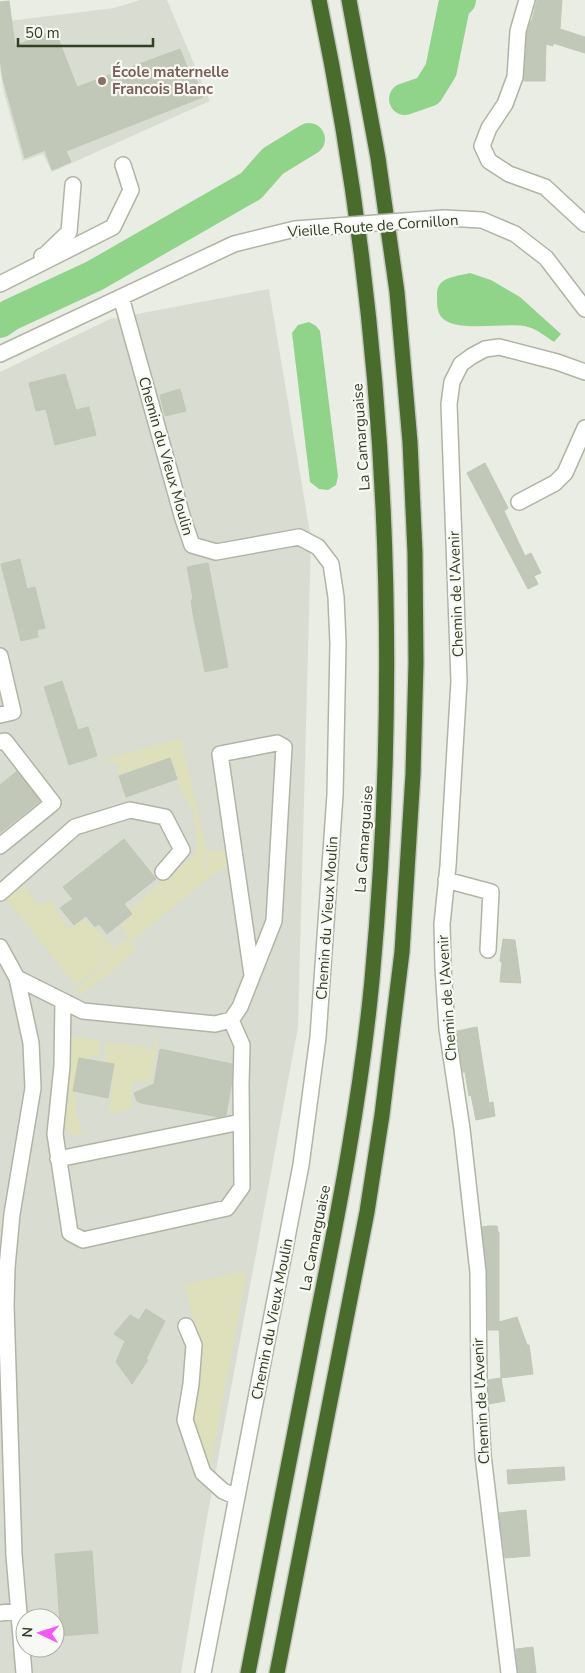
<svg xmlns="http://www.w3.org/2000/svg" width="585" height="1673" viewBox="0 0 585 1673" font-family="'Nunito Sans',sans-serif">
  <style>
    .built { fill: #d9ddd1; fill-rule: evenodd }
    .green { fill: #dedfbb }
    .water { fill: #90d489 }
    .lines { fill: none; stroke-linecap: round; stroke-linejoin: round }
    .river { stroke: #90d489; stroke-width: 32 }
    .building { fill: #c2c8b8; stroke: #c1c7b5 }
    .minor-casing { stroke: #afb5a5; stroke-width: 18 }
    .highway-casing { stroke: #c5c9c1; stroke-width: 18 }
    .minor { stroke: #fff; stroke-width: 15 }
    .highway { stroke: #496c2d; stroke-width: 15 }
    .minor-bridge-casing { stroke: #afb5a5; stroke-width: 18; stroke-linecap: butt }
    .minor-bridge { stroke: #fff; stroke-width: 15 }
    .education-dot { fill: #8d6e63; stroke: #f8f9f4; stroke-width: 2 }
    .labels { text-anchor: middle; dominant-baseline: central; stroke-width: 4.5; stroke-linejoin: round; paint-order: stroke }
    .education-label { font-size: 15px; font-weight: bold; fill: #785e54; stroke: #f8f9f4; text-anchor: start }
    .street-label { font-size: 15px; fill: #313f22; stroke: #f8f9f4 }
  </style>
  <rect width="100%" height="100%" fill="#eaede3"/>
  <!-- built -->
  <path class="built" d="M 140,0 L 167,0 L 210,101 L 52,172 L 43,154 L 23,161 L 4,93 L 0,68 L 0,22 L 114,8 Z
    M 269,289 L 311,539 L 298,1027 L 205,1529 L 181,1673 L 0,1673 L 0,372 L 110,319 ZM 25,1618 L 55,1618 L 55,1648 L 25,1648 Z"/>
  <!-- green -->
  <path class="green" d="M 181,738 L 207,851 L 206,863 L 203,878 L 208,865 L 209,850 L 230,851 L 230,863 L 201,884 L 131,942 L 136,950 L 104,978 L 79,995 L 75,989 L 128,945 L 75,985 L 6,899 L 24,885 L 37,904 L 55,900 L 54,907 L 69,928 L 85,919 L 93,928 L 98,929 L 114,948 L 128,937 L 120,925 L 132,914 L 129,910 L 167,876 L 192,858 L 198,847 L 193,812 L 183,794 L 170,758 L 119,774 L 118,764 L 101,760 Z
    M 68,1031 L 72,1036 L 100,1040 L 98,1057 L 91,1056 L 90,1060 L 79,1058 L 73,1091 L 77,1092 L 75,1115 L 78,1116 L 82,1136 L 70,1135 L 64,1126 L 68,1069 Z
    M 156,1036 L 158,1039 L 151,1082 L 133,1081 L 131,1098 L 133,1108 L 109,1115 L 114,1065 L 105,1063 L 106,1042 L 154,1048 Z
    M 247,1271 L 210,1467 L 201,1456 L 190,1417 L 203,1365 L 198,1334 L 192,1316 L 185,1284 Z"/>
  <!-- water -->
  <path class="water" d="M 470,273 L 491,280 L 520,297 L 561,334 L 554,342 C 546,337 537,329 528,327 C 507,321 452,335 440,315 C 437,310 437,302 437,296 C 436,277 454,277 470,273 Z
    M 309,322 L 316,326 L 320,331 L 338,476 L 336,485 L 328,490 L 319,489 L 310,482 L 292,333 L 298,325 Z"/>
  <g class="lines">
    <!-- river -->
    <path class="river" d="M 405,99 L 428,91 L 441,70 L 454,6 L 460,0
      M 0,322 L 10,315 L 94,276 L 251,186 L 273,161 L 309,139"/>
  </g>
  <!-- building -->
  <path class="building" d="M 537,0 L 562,0 L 560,29 L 585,37 L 585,53 L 553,43 L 553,46 L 546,44 L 545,81 L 524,81 L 527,33 L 531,21 L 532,20 Z
    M 9,1 L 15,46 L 55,30 L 77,87 L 180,49 L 192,80 L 196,79 L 203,97 L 66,151 L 71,162 L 52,170 L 45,150 L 25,158 L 3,79 L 0,59 L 0,2 Z
    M 65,374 L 76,410 L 89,407 L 96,435 L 55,445 L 46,409 L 36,411 L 29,383 Z
    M 180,389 L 186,411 L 165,416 L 160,395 Z
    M 485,463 L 508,508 L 504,511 L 525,556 L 531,553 L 541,573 L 534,576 L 538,584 L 528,589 L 467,473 Z
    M 20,559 L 27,589 L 35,587 L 45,628 L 37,630 L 38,637 L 21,641 L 1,564 Z
    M 208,563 L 228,667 L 205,672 L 193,614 L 191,600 L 193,599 L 187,567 Z
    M 62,681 L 78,730 L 88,727 L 97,756 L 69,765 L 44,687 Z
    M 170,758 L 177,779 L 126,797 L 119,776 Z
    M 17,771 L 40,801 L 0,833 L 0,785 Z
    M 124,839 L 156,879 L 124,904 L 132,914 L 107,934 L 99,924 L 95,927 L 86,916 L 74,925 L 60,908 L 73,899 L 63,887 Z
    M 503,939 L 515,940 L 521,983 L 500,982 L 502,962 L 500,961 Z
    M 477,1027 L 489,1103 L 493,1102 L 495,1116 L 476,1120 L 471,1095 L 469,1096 L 465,1072 L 463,1072 L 457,1031 Z
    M 160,1049 L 232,1064 L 232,1081 L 226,1115 L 219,1117 L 141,1103 L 137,1101 L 134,1093 L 154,1084 Z
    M 79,1058 L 114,1064 L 108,1098 L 73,1091 Z
    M 488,1226 L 497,1226 L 498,1232 L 499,1232 L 499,1322 L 517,1317 L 527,1345 L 529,1345 L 533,1374 L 501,1378 L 499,1326 L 499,1330 L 488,1330 L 487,1272 L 482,1227 Z
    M 146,1309 L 165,1321 L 146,1359 L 148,1360 L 132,1384 L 116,1362 L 125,1341 L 114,1334 L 130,1315 L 139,1320 Z
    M 501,1378 L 505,1401 L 489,1404 L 488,1380 Z
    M 564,1467 L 565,1480 L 508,1484 L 507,1470 Z
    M 526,1510 L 530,1556 L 505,1558 L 499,1513 Z
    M 92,1551 L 98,1633 L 61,1636 L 55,1554 Z
    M 533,1647 L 536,1673 L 518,1673 L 516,1649 Z"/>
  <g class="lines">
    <defs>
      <path id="minor" d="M 527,0 L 518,31 L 515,77 L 505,104 L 489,128 L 482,146 L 489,161 L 509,174 L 545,187 L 585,224
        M 444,218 L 482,220 L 515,234 L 546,258 L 585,309
        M 42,256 L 45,255 L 69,232 L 73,185
        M 0,284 L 113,227 L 131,190 L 123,165
        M 121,297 L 183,519 L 192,545 L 216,552 L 299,537 L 318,547 L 331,564 L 336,597 L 338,643 L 335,795 L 318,1037 L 301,1165 L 203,1673
        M 0,354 L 234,244 L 295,229
        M 519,502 L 555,483 L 565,473 L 585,428
        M 0,656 L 13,712 L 0,715
        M 0,742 L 5,741 L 53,803 L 0,846
        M 446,880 L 491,892 L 488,950
        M 0,893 L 75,827 L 130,810 L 165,817 L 182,850 L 163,872
        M 0,947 L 17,978 L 31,1043 L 33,1088 L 12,1214 L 7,1267 L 6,1306 L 14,1555 L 24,1673
        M 17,978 L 83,1011 L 215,1024 L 231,1020 L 240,1007 L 274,921 L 284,747 L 277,743 L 220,754 L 252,975
        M 63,1002 L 62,1066 L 55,1134 L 70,1233 L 83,1240 L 227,1208 L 242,1187 L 241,1084 L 242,1045 L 231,1020
        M 58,1159 L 241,1122
        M 186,1326 L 194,1345 L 191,1384 L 185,1420 L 203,1473 L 223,1491 L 237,1497
        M 0,1613 L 18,1611
        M 509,1673 L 483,1455 L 479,1387 L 478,1272 L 462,1129 L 447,1029 L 443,967 L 442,924 L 448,866 L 459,681 L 449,404 L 452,382 L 461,364 L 472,356 L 485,349 L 499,347 L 557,362 L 585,372"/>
      <path id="highway" d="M 248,1673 C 271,1556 293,1440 316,1323 C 339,1210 361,1095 372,980 C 402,653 386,322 319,0
        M 277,1673 L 367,1212 L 382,1115 L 402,952 L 413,774 L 416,663 L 415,553 L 410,442 L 397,292 L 378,158 L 349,0"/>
    </defs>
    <!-- minor casing -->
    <use href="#minor" class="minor-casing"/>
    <!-- highway casing -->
    <use href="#highway" class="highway-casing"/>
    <!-- minor -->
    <use href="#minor" class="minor"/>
    <!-- highway -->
    <use href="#highway" class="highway"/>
    <defs>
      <path id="minor-bridge" d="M 295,229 L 444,218"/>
    </defs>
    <!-- minor-bridge casing -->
    <use href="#minor-bridge" class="minor-bridge-casing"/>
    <!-- minor-bridge -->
    <use href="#minor-bridge" class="minor-bridge"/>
  </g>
  <!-- markers -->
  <circle class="education-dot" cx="102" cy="81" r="5"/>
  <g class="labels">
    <!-- education labels -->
    <g class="education-label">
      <text x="112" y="72">École maternelle<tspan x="112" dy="17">Francois Blanc</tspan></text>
    </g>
    <!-- street labels -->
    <g class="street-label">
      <text transform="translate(373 226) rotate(-4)">Vieille Route de Cornillon</text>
      <text transform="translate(361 437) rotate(-94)">La Camarguaise</text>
      <text transform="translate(166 456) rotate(74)">Chemin du Vieux Moulin</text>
      <text transform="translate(456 594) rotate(-92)">Chemin de l'Avenir</text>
      <text transform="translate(364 839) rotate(-86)">La Camarguaise</text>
      <text transform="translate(327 918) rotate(-86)">Chemin du Vieux Moulin</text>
      <text transform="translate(447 998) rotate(-94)">Chemin de l'Avenir</text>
      <text transform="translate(315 1238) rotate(-79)">La Camarguaise</text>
      <text transform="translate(272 1319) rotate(-79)">Chemin du Vieux Moulin</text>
      <text transform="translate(481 1401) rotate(-93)">Chemin de l'Avenir</text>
    </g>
  </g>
  <!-- north arrow -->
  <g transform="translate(40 1633) rotate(274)"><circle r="24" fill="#f8f9f4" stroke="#a8afa0"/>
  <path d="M0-4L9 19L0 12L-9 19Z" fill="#f658f5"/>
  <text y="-8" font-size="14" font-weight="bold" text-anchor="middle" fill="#313f22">N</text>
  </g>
  <!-- scale -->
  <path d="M18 38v8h135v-8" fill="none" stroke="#313f22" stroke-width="2.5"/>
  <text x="25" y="38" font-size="15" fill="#313f22" stroke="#f8f9f4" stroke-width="4" paint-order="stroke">50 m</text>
</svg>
